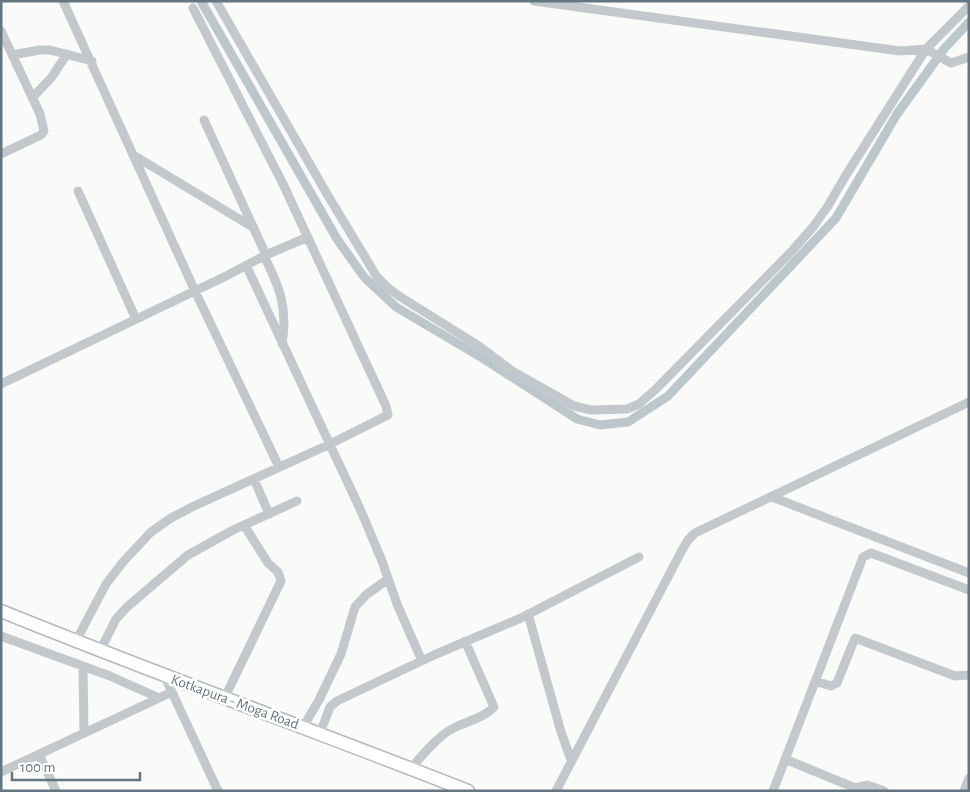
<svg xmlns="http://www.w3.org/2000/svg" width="970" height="792" viewBox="0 0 970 792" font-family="'Alegreya Sans',sans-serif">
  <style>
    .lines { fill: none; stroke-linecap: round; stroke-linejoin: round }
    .canal { stroke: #bbc7cb; stroke-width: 9 }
    .highway-casing { stroke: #b4b9bd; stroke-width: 15 }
    .minor { stroke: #c3c8cc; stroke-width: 9 }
    .highway { stroke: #fff; stroke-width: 12 }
    .labels { text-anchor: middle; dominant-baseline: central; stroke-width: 5; stroke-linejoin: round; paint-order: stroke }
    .street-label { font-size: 15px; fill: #657683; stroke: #fff }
  </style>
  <rect width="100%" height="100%" fill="#fafaf8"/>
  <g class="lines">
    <!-- canal -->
    <path class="canal" d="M 201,1 L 337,239 L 364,277 L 396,307 L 484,359 L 577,419 L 600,425 L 628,422 L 668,396 L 836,218 L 897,114 L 944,49 L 969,22"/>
    <defs>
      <path id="highway" d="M 1,611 C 156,674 313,730 468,791"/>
    </defs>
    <!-- highway casing -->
    <use href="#highway" class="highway-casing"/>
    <!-- minor -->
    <path class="minor" d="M 63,1 L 195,291 L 279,467
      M 216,1 L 327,194 L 377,277 L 387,287 L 399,296 L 479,346 L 512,371 L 574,406 L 591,410 L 627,409 L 639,404 L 656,389 L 791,252 L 813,227 L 828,206 L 846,175 L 926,49 L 969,6
      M 534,1 L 900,51 L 926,49 L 951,63 L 969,57
      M 1,31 L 40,114 L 44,131 L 41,135 L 1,154
      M 12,55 L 40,50 L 50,50 L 92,61
      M 32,98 L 51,78 L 67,54
      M 204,120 L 266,255
      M 135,156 L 254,228
      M 78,191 L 136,319
      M 264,256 C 280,288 288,308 282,344
      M 246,265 L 361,511 L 382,561 L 397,604 L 422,661
      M 1,384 L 224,277 L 266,255 L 308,237
      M 254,479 L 269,514
      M 772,497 L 969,573
      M 528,614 L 561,732 L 571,760
      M 1,636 L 110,676 L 159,698
      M 76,641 L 106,584 L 123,562 L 151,532 L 171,518 L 194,506 L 328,445 L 388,415 L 386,406 L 283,184 L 193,8
      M 100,651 L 116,619 L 127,607 L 188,555 L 233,530 L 297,501
      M 83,666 L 84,733
      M 164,675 L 218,791
      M 815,681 L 831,686 L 837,683 L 855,638 L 955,676 L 969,675
      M 225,697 L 281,581 L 278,572 L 268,563 L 244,525
      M 303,727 L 319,700 L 341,654 L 355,607 L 366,595 L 388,579
      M 320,733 L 330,707 L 337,701 L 434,655 L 521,618 L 639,557
      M 39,754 L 56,791
      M 785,759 L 855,788 L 867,785 L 884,791
      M 411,768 C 423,755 434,740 450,730 C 463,722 483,719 494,707 L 465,641
      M 1,772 L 172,692
      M 556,791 L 681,552 L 688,540 L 695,533 L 969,402
      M 773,791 L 863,557 L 871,553 L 969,590
      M 964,791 L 969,778"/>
    <!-- highway -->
    <use href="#highway" class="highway"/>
  </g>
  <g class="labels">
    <!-- street labels -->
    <g class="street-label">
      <text transform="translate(235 702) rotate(20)">Kotkapura - Moga Road</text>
    </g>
  </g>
  <!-- border -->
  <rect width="970" height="792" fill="none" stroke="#657683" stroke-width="5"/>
  <!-- scale -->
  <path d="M12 772v8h128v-8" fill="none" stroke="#657683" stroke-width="2.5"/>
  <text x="20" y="772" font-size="15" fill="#657683" stroke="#ffffff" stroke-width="4" paint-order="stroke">100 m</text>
</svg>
